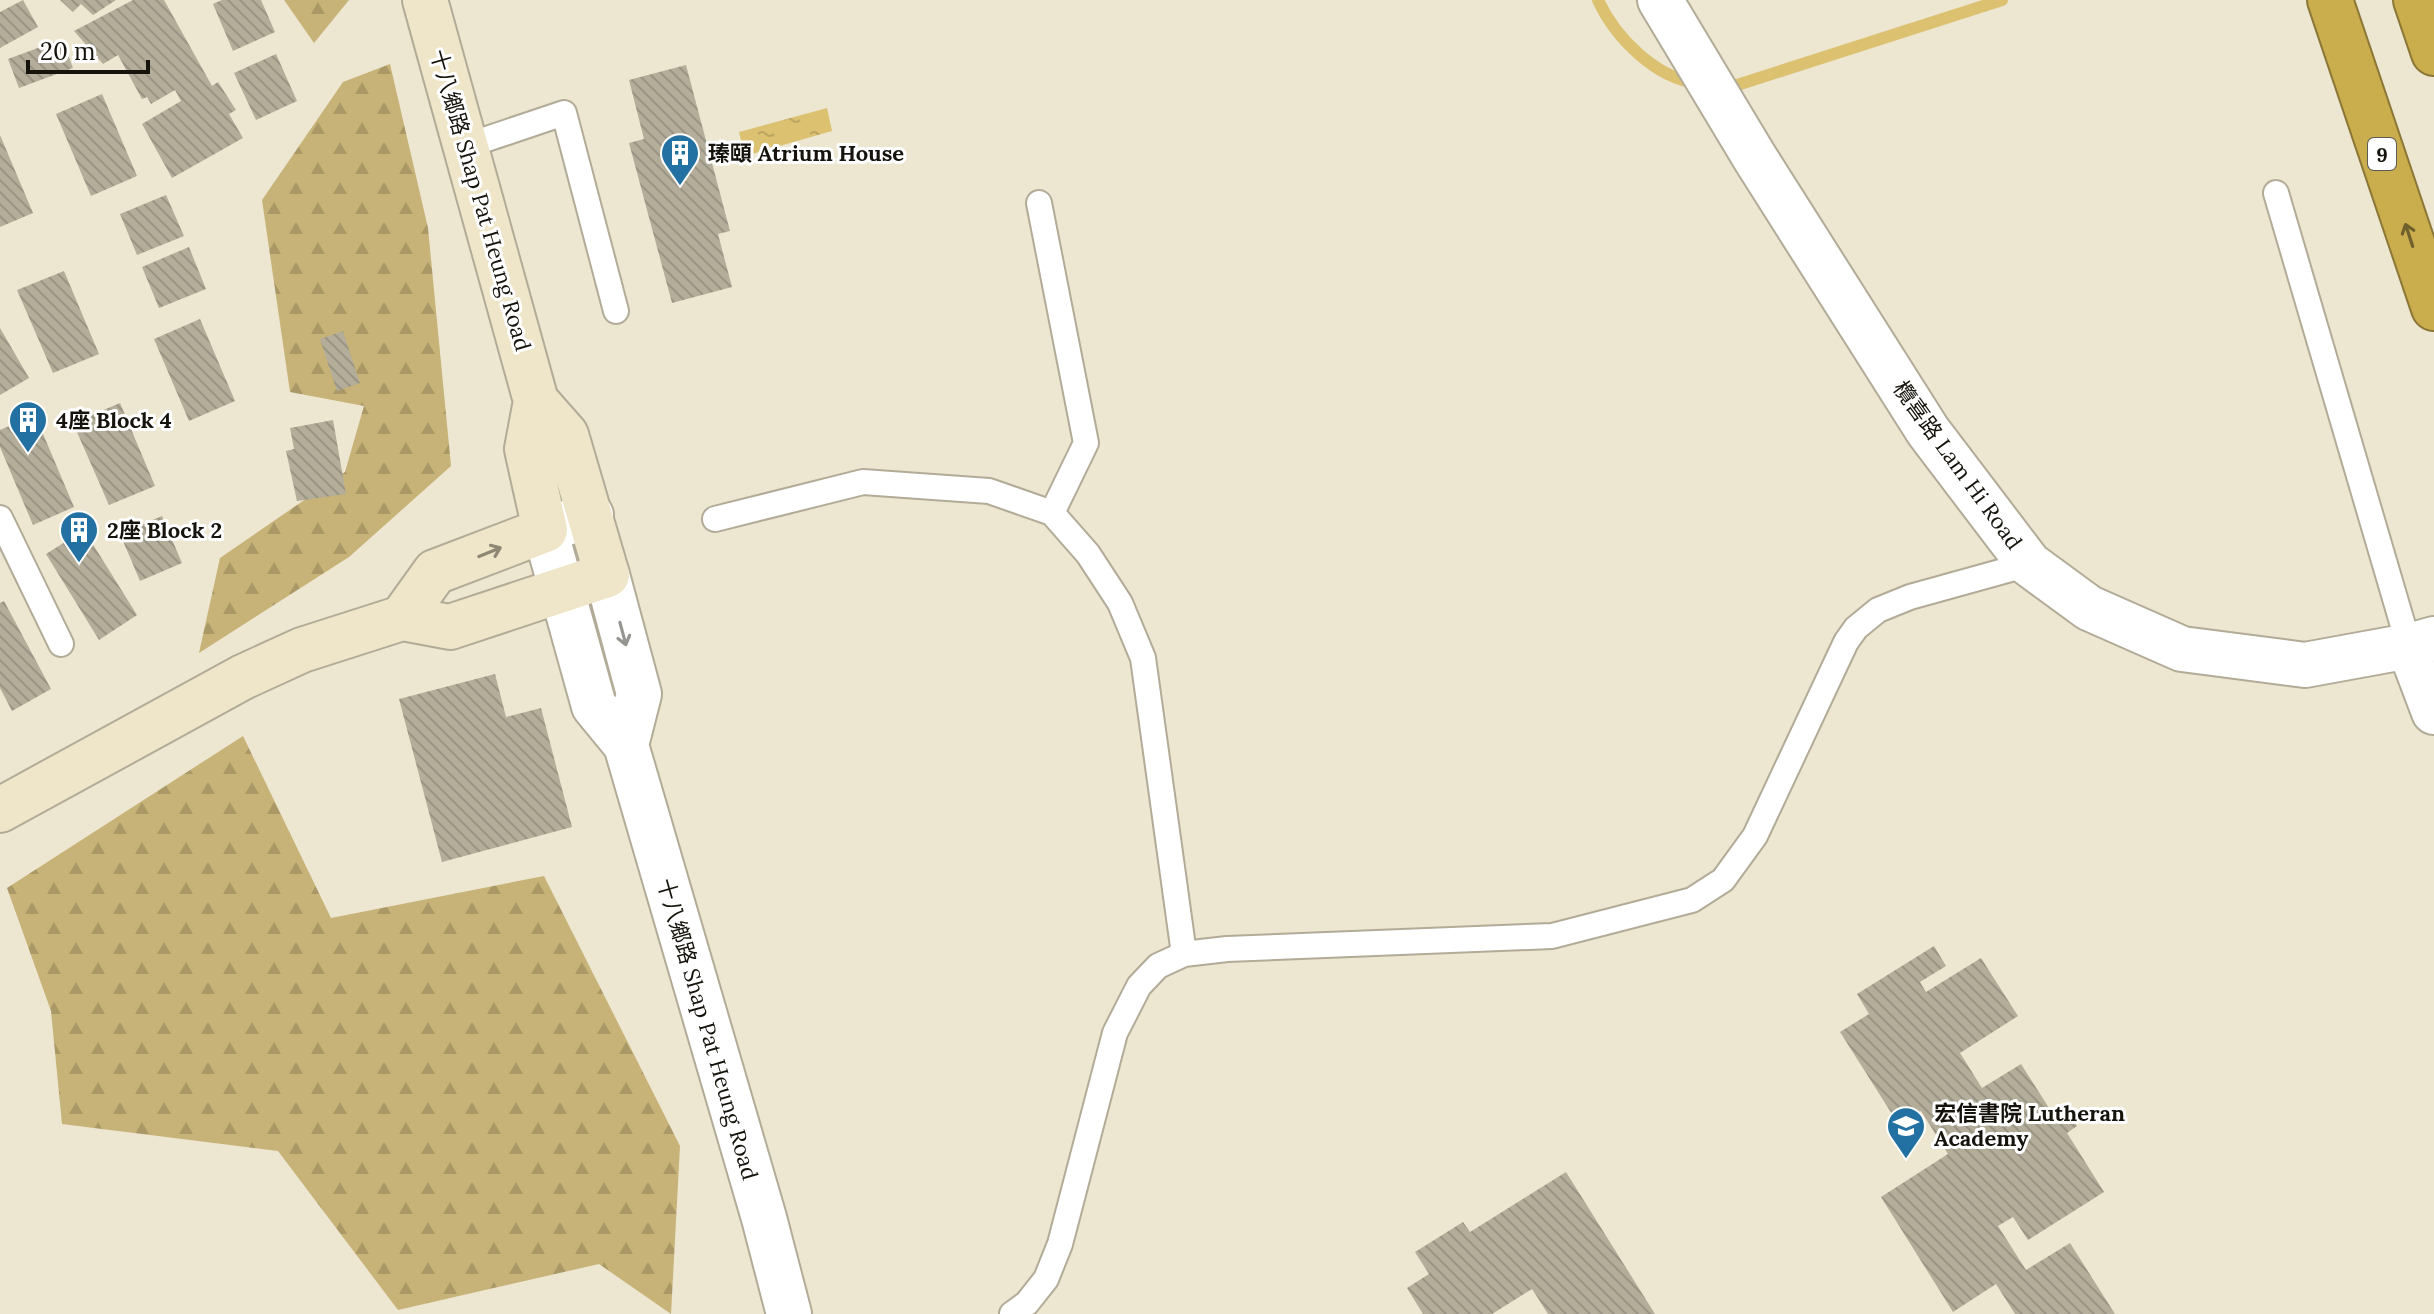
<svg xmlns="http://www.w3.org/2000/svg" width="2434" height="1314" viewBox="0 0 2434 1314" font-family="Lora,'Noto Sans TC',serif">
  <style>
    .forest { fill: url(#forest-firs) }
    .water { fill: url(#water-ripples) }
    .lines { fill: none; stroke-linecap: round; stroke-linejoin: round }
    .stream { stroke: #dbc170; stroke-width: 12 }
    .building { fill: url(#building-back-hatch) }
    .service-casing { stroke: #b1ab97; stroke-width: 28 }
    .minor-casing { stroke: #b1ab97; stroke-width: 48 }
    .tertiary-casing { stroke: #b1ab97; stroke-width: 48 }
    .secondary-casing { stroke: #b1ab97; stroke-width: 48 }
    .motorway-casing { stroke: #8b7736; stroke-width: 48 }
    .service { stroke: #fff; stroke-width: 24 }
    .minor { stroke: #fff; stroke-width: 44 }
    .tertiary { stroke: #fff; stroke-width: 44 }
    .secondary { stroke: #efe6ca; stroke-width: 44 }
    .motorway { stroke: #caad4d; stroke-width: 44 }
    .oneway { stroke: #70602c }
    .oneway2 { stroke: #8d8774 }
    .oneway3 { stroke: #969592 }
    .labels { text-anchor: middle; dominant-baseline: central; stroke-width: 6; stroke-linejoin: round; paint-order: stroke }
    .shield { fill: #fff; stroke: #5b5a55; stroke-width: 2 }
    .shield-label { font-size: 20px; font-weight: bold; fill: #15130c }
    .poi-label { font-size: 22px; font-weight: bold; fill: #15130c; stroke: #fff; text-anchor: start }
    .street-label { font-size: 22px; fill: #15130c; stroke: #fff }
  </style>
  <defs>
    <pattern id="forest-firs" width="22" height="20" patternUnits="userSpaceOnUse" patternTransform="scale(2)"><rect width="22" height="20" fill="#c7b377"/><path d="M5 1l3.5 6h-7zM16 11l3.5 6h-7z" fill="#a96"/></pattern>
    <pattern id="water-ripples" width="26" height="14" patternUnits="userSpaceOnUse" patternTransform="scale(2)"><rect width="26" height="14" fill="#dbc170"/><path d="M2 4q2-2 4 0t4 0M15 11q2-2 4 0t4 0" fill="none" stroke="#bba560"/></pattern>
    <pattern id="building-back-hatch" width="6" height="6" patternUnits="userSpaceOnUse" patternTransform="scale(2)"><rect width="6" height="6" fill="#b3ad99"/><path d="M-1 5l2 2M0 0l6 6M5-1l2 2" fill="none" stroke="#999483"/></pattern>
  </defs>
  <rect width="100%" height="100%" fill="#ede6d1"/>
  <!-- forest -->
  <path class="forest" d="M 284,0 L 349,0 L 314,43 Z
    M 390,64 L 428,228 L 451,466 L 349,557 L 199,653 L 220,558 L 345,472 L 364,406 L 290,392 L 262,200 L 343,82 Z
    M 243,736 L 331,918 L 544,876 L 680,1146 L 671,1314 L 599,1264 L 398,1310 L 278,1151 L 62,1124 L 51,1011 L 7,888 Z"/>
  <!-- water -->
  <path class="water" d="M 827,108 L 832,131 L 745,156 L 739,132 Z"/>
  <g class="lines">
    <!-- stream -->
    <path class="stream" d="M 1598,0 C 1615,37 1655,78 1697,83
      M 1723,86 L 1731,87 L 2002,0"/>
  </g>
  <!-- building -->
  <path class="building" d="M 23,0 L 38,27 L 0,48 L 0,12 Z
    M 60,0 L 116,0 L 93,15 L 81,4 L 73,12 Z
    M 133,0 L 164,0 L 212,86 L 218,82 L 236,110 L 229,114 L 243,138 L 172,178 L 142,124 L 181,101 L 175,90 L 151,104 L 147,97 L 142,99 L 118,55 L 103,64 L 74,31 Z
    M 222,0 L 261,0 L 275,32 L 233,51 L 213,4 Z
    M 62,39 L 73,68 L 19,88 L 8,59 Z
    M 276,54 L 297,101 L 256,120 L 234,73 Z
    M 686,65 L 730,231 L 718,234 L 732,287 L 672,303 L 629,143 L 644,139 L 629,80 Z
    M 102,94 L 137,176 L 91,196 L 56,114 Z
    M 0,135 L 33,213 L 0,227 Z
    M 166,195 L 184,236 L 137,255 L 120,214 Z
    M 189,247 L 206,289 L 159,308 L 142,267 Z
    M 64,271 L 99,354 L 53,373 L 17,290 Z
    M 200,319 L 235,401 L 189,421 L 154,339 Z
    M 0,328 L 29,378 L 0,395 Z
    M 343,331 L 360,383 L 337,391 L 320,339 Z
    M 120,403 L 155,486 L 109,505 L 73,423 Z
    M 35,415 L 74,507 L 33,525 L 0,447 L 0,430 Z
    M 333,420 L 346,494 L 297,501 L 286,451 L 294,449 L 290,428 Z
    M 162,516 L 182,563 L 140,581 L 120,534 Z
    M 84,530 L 137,615 L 99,640 L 46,554 Z
    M 4,601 L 51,689 L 12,711 L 0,688 L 0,603 Z
    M 495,674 L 506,717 L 541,708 L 572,827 L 442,862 L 399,699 Z
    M 1934,946 L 1946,966 L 1920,982 L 1926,992 L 1981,958 L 2018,1016 L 1960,1053 L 1982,1088 L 2021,1064 L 2056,1119 L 2068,1111 L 2077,1126 L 2067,1133 L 2104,1192 L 2028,1240 L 2013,1217 L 1998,1226 L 2026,1270 L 2070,1243 L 2115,1314 L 2015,1314 L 1996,1284 L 1953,1312 L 1881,1197 L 1948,1154 L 1921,1111 L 1899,1125 L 1840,1032 L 1869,1014 L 1857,994 Z
    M 1566,1172 L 1655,1314 L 1548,1314 L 1532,1289 L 1492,1314 L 1423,1314 L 1407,1288 L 1429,1274 L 1415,1252 L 1463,1222 L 1470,1232 Z"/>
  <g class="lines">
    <defs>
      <path id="service" d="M 466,146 L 564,113 L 616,311
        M 2276,193 L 2409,646
        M 1039,203 L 1086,443 L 1052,513 L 1088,554 L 1120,603 L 1143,658 L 1184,954
        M 0,518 L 61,644
        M 715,519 L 863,482 L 989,491 L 1052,513
        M 1012,1314 L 1027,1303 L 1046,1279 L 1060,1244 L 1115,1033 L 1139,986 L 1158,966 L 1184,954 L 1227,949 L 1552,936 L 1692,900 L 1723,880 L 1755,836 L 1846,642 L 1856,628 L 1878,610 L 1910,597 L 2029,564"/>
      <path id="minor" d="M 1660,0 L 1755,158 L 1928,431 L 2029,564 L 2089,608 L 2182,649 L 2305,665 L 2409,646 L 2434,639
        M 2409,646 L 2434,712"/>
      <path id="tertiary" d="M 591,515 L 545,530 L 594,706 L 626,745 L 764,1218 L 789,1314
        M 607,575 L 639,694 L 626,745"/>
      <path id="secondary" d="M 402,618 L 435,572 L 545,530 L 527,449 L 536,401 L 425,0
        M 0,810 L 243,677 L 302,650 L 402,618 L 450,627 L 607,575 L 566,435 L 536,401"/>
      <path id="motorway" d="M 2330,0 L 2434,308
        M 2416,0 L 2434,53"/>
    </defs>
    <!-- service casing -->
    <use href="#service" class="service-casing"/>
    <!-- minor casing -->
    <use href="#minor" class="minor-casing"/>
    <!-- tertiary casing -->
    <use href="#tertiary" class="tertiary-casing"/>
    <!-- secondary casing -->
    <use href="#secondary" class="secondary-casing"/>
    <!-- motorway casing -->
    <use href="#motorway" class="motorway-casing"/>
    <!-- service -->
    <use href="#service" class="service"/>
    <!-- minor -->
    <use href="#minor" class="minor"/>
    <!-- tertiary -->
    <use href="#tertiary" class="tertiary"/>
    <!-- secondary -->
    <use href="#secondary" class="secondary"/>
    <!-- motorway -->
    <use href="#motorway" class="motorway"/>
  </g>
  <!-- one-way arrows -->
  <defs><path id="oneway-shaft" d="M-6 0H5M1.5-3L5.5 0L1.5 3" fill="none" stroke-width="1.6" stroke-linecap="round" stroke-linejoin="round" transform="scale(2)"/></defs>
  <use class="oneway" href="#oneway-shaft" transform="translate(2409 235) rotate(-108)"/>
  <use class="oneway2" href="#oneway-shaft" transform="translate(490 552) rotate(-22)"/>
  <use class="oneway3" href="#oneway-shaft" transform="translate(623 634) rotate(75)"/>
  <!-- icons -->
  <defs>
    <symbol id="building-pin" viewBox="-11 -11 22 30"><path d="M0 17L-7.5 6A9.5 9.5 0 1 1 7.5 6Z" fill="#2371a3" stroke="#fff"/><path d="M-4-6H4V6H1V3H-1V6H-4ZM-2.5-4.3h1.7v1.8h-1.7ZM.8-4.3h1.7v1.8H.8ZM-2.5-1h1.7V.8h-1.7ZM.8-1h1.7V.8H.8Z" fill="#fff"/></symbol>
    <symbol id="school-pin" viewBox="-11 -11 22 30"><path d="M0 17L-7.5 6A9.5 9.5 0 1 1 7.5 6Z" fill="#2371a3" stroke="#fff"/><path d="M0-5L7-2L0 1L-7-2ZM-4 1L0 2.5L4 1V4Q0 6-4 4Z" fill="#fff"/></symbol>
  </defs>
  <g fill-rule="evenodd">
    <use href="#building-pin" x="658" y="131" width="44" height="60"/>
    <use href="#building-pin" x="6" y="398" width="44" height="60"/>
    <use href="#building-pin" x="57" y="508" width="44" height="60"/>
    <use href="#school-pin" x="1884" y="1104" width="44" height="60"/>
  </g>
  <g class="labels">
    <!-- shield labels -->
    <rect class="shield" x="2368" y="138" width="28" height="32" rx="6"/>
    <g class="shield-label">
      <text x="2382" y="154">9</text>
    </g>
    <!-- poi labels -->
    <g class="poi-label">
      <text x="708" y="153">瑧頤 Atrium House</text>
      <text x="56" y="420">4座 Block 4</text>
      <text x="107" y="530">2座 Block 2</text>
      <text x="1934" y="1113">宏信書院 Lutheran<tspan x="1934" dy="25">Academy</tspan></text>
    </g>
    <!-- street labels -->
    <g class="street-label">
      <text transform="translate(481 200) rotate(74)">十八鄉路 Shap Pat Heung Road</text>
      <text transform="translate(1958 465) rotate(54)">欖喜路 Lam Hi Road</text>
      <text transform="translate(708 1029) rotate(74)">十八鄉路 Shap Pat Heung Road</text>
    </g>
  </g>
  <!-- scale -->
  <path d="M28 60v12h120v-12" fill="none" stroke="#15130c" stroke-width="4"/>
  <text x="40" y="60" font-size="24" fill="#15130c" stroke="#ffffff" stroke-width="6" paint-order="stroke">20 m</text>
</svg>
